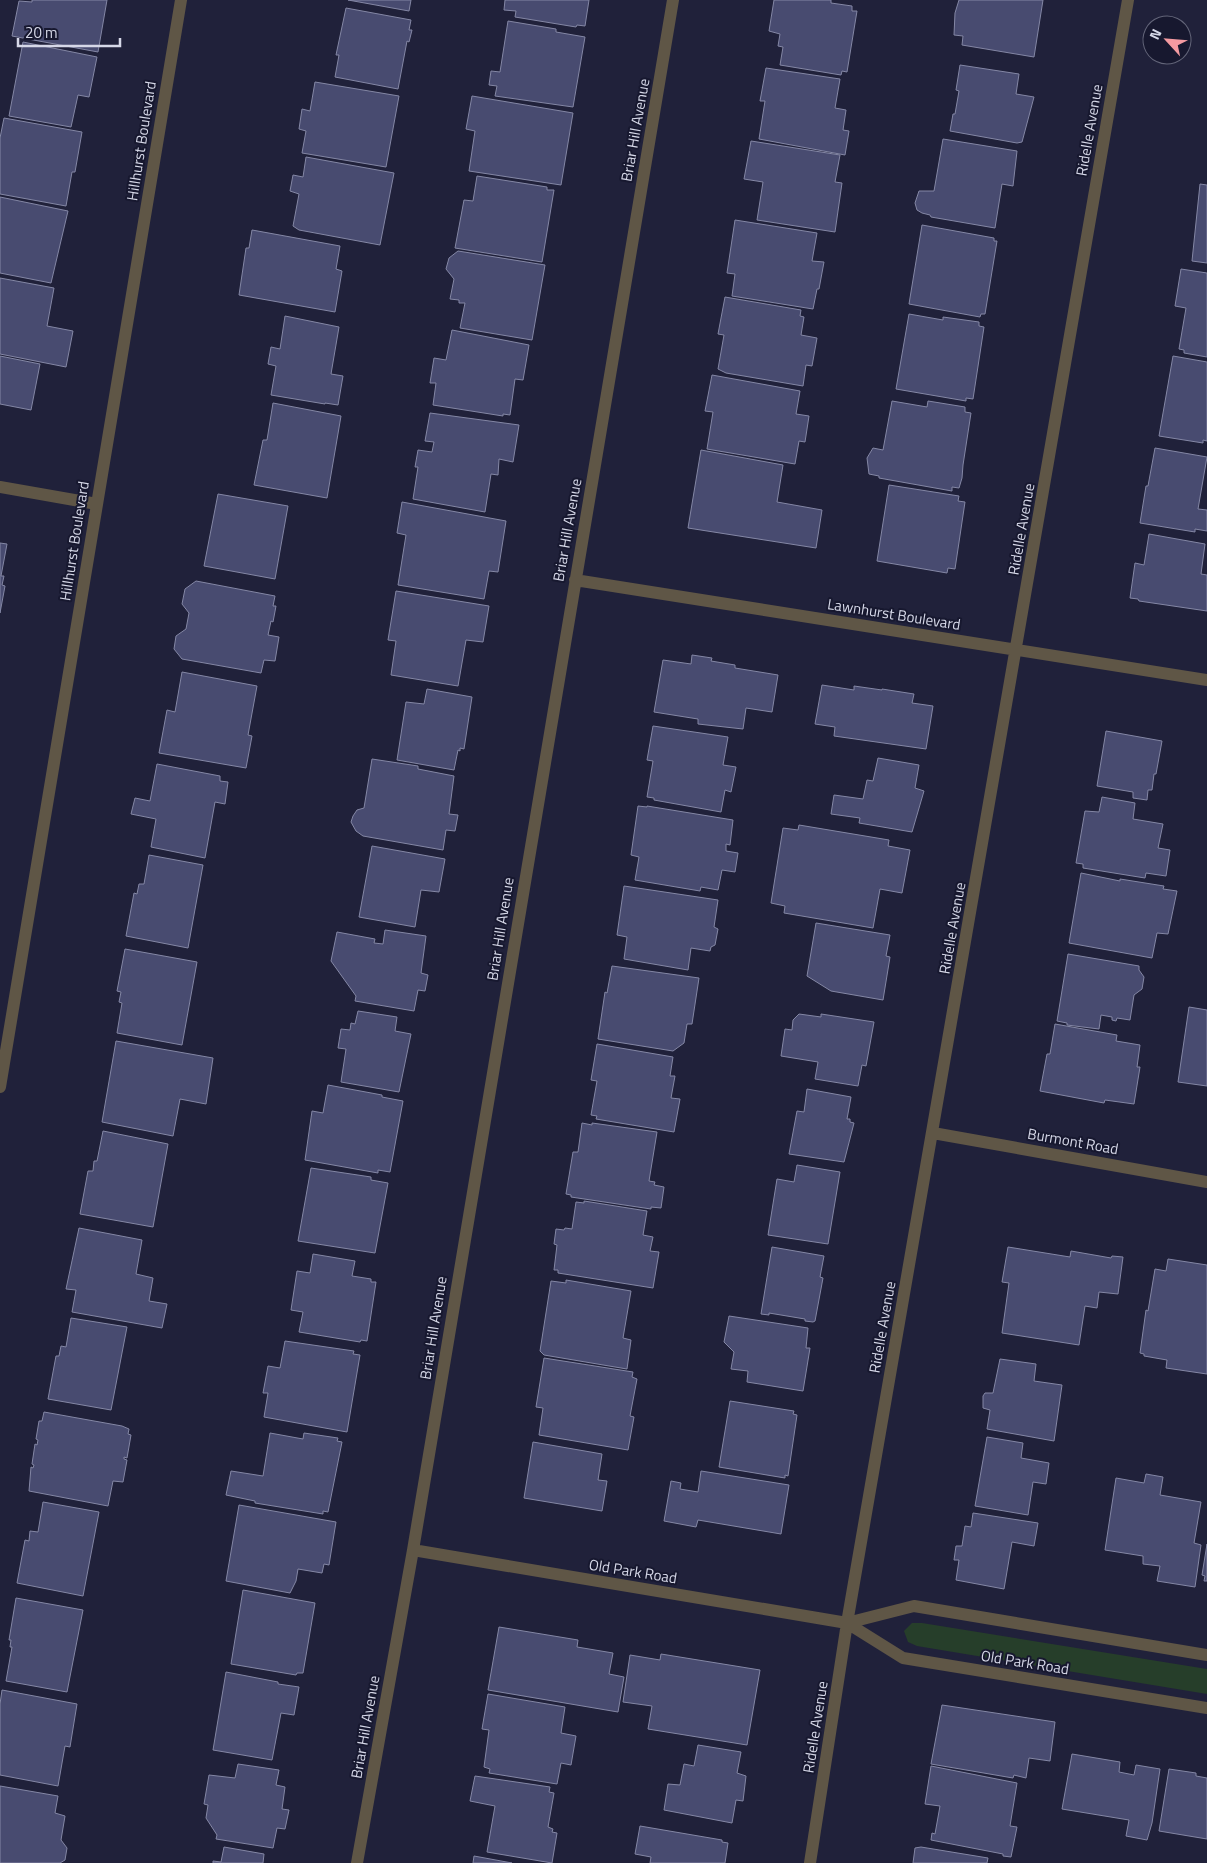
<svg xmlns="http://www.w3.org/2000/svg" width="1207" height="1863" viewBox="0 0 1207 1863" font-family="'Titillium Web',sans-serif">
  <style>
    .green { fill: #263e2a }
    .building { fill: #484b70; stroke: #8487a5 }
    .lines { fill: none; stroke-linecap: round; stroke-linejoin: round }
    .minor { stroke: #5f5646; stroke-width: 12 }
    .labels { text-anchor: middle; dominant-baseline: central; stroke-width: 4; stroke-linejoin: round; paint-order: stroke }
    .street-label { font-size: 15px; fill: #d6d8e8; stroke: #17182f }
  </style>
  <rect width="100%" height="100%" fill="#20213a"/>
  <!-- green -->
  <path class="green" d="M 912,1623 L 922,1623 L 1207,1669 L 1207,1694 L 917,1646 L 908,1642 L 904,1631 Z"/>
  <!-- building -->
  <path class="building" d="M 32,0 L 107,0 L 98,52 L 12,36 L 19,1 L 32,2 Z
    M 348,0 L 411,0 L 409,11 Z
    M 505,0 L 589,0 L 585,26 L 577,25 L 576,27 L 515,17 L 516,11 L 504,10 Z
    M 774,0 L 831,0 L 831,3 L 852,6 L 852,11 L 857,11 L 847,72 L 842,71 L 841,75 L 780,65 L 783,47 L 778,46 L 780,34 L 769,31 Z
    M 959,0 L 1043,0 L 1034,57 L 962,45 L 963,36 L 954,35 L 955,13 Z
    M 346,8 L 411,20 L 409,30 L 412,30 L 409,42 L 407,41 L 398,89 L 335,77 L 339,55 L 336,55 Z
    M 508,21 L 556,29 L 556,32 L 585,37 L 573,107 L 495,96 L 497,86 L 489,85 L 491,71 L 500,72 Z
    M 23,42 L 97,57 L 89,97 L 78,95 L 71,127 L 9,116 Z
    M 960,65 L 1019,74 L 1016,94 L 1034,97 L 1022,142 L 1017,143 L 950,131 L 953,114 L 955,114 L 959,91 L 956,90 Z
    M 766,68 L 840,79 L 835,108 L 846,110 L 843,130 L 849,131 L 845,155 L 759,139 L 765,101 L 760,101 Z
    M 315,82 L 399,96 L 386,167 L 302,153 L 306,131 L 299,129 L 302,109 L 310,111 Z
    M 472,96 L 573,113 L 561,185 L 469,171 L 475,131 L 466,129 Z
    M 4,118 L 82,132 L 75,172 L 72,172 L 66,206 L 0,194 L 0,138 Z
    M 943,139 L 1017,151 L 1013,186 L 1002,184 L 995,228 L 931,217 L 930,215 L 922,213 L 917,210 L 915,203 L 919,191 L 934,191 Z
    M 751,141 L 840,155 L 835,182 L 842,183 L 835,232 L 757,220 L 763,182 L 744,179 Z
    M 306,157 L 394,173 L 380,245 L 299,230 L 293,226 L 299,194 L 290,191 L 293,175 L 303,177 Z
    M 477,176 L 547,187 L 547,190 L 554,190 L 542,262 L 455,248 L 464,200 L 473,201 Z
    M 1200,184 L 1207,185 L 1207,263 L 1192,261 Z
    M 0,197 L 68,211 L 51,283 L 0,273 Z
    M 735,220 L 817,233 L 812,261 L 824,262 L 819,289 L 817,289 L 813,309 L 732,296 L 735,274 L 727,273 Z
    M 922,225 L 994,238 L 994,241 L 997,241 L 985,314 L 981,314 L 980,317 L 909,304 Z
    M 252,230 L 340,246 L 336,269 L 342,271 L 335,312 L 239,295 L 246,248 L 249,248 Z
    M 458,251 L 545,265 L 532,340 L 460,328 L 465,303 L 459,303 L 459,300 L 450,299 L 454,279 L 446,269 L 449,258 Z
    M 1181,269 L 1207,273 L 1207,357 L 1184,353 L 1184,350 L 1179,349 L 1186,308 L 1175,306 Z
    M 0,278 L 54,288 L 47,326 L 73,331 L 66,367 L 0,354 Z
    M 725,297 L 801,310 L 800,316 L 804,317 L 801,335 L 817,338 L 812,366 L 806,365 L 803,386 L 726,373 L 718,369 L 724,335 L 718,334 Z
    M 909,314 L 943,320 L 943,317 L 979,322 L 979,326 L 984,327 L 973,399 L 966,398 L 966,401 L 896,389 Z
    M 285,316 L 339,327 L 331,374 L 343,376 L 338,405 L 325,403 L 325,404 L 271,395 L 276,366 L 268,364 L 271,347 L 280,349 Z
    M 452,330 L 529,345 L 523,380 L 515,379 L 510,415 L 503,414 L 503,416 L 433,405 L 436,383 L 430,383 L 434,358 L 446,360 Z
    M 0,356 L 40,364 L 31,410 L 0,404 Z
    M 1173,356 L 1207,362 L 1207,441 L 1203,440 L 1203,443 L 1159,436 Z
    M 712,375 L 800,391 L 796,414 L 809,416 L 805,442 L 799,441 L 795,464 L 707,449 L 713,412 L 705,411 Z
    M 892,401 L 927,407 L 928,401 L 965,407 L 965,412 L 971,413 L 963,465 L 962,478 L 959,488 L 952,487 L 952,491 L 879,478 L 879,476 L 869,474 L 867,458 L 873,448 L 883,450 Z
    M 273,403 L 341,416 L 327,498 L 254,485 L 263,440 L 267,440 Z
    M 430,413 L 519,425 L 513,462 L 499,459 L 498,475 L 491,474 L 485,512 L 413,499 L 418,467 L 415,467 L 418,450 L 432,452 L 434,442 L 425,441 Z
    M 1155,448 L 1207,457 L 1198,509 L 1207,510 L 1207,531 L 1195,529 L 1195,532 L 1140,523 L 1146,486 L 1148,486 Z
    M 701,450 L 783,465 L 777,502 L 822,510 L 816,548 L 688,528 Z
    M 889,485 L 959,496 L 958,501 L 965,502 L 955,569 L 948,568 L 947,573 L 877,561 Z
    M 218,494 L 288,506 L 275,579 L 204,566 Z
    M 402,502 L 506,521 L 498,572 L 489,571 L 484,599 L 398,585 L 406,535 L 397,533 Z
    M 1149,534 L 1205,544 L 1201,574 L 1207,575 L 1207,611 L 1139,601 L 1138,599 L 1130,598 L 1135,563 L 1144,565 Z
    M 0,543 L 7,544 L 1,576 L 4,576 L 2,585 L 5,586 L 0,613 Z
    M 196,581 L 275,596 L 273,606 L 276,606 L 273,622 L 271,621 L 268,635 L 279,637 L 275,661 L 264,660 L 261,673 L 182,659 L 174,649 L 176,636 L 186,629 L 189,613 L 182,604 L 185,589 Z
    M 396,591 L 489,606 L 483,642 L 466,640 L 458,686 L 391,675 L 396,641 L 388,640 Z
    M 692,655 L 712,658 L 711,661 L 735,665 L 735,668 L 778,675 L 772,712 L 746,708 L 743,729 L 698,724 L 698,719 L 654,712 L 663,660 L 691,664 Z
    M 182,672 L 257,686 L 248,735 L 252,736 L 246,768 L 159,753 L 167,710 L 175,712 Z
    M 822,685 L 854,690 L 854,686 L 882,690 L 882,689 L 914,694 L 912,703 L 933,706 L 926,749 L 834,736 L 835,727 L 815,724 Z
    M 427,689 L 472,697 L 464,749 L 460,748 L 460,751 L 458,750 L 454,770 L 397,760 L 406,702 L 424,704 Z
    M 653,726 L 728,737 L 723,765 L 736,767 L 731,792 L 725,790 L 721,812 L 654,800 L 654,798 L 647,797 L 653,761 L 647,760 Z
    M 1106,731 L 1162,741 L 1156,774 L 1154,774 L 1152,790 L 1148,790 L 1147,800 L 1133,798 L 1133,792 L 1097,786 Z
    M 878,758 L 919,765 L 915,788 L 924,791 L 912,832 L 859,823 L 860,818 L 831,814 L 834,795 L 863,799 L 867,780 L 873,781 Z
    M 372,759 L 418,766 L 418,769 L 454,776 L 449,814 L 458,815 L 455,831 L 446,830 L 443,850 L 363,836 L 356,831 L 351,822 L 353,816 L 357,810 L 364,808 Z
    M 157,764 L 220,776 L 220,781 L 228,782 L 225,804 L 215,802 L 205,858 L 151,847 L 156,819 L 131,814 L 135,798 L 150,801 Z
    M 1102,797 L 1135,803 L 1133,819 L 1163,824 L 1158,848 L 1170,850 L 1166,876 L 1146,873 L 1145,878 L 1083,868 L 1083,864 L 1076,863 L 1085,811 L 1099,812 Z
    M 638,806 L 647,807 L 647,806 L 733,820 L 730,845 L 726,844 L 726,851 L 738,853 L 735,872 L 722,870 L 718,890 L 701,887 L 700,891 L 635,880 L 639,857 L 631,855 Z
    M 799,825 L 889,840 L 888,846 L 910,850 L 902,893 L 880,889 L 873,928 L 784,913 L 785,906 L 771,903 L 783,828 L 798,830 Z
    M 372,846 L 445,859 L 439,892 L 421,890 L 415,927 L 359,917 Z
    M 149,855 L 203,865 L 188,948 L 126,936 L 134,893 L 137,894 L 139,884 L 144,884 Z
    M 1081,873 L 1120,881 L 1120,879 L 1164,886 L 1163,889 L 1177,891 L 1168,934 L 1157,933 L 1152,958 L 1069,943 Z
    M 624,886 L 718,900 L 714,927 L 718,929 L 715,945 L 711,947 L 710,951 L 691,948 L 688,970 L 624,959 L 627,937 L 617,935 Z
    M 816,923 L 890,935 L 886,956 L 890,957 L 883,1000 L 831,991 L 807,976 Z
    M 385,930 L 426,936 L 421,973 L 428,975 L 425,991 L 418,990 L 414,1011 L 355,1001 L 356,996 L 331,961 L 337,932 L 375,939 L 374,943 L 383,944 Z
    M 125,949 L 197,962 L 182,1045 L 117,1033 L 122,1003 L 119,1002 L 121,992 L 117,991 Z
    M 1068,954 L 1139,966 L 1139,970 L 1144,977 L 1142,989 L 1134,995 L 1130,1020 L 1117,1018 L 1116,1021 L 1112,1020 L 1112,1017 L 1101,1015 L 1099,1029 L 1067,1025 L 1067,1023 L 1057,1021 Z
    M 612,966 L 699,978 L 692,1024 L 687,1024 L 684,1043 L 673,1051 L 598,1039 L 605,992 L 607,993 Z
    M 1189,1007 L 1207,1010 L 1207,1086 L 1178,1082 Z
    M 358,1011 L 397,1017 L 395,1031 L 411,1034 L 399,1092 L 341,1082 L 346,1049 L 338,1048 L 341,1029 L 350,1030 L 351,1023 L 355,1024 Z
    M 799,1014 L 821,1017 L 821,1014 L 874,1022 L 866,1066 L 862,1065 L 858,1086 L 815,1079 L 818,1062 L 781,1056 L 785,1029 L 792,1030 L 793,1020 Z
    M 1055,1024 L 1117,1035 L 1116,1041 L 1140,1045 L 1137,1067 L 1140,1067 L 1134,1104 L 1105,1100 L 1104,1103 L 1040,1091 L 1047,1054 L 1050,1054 Z
    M 116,1041 L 213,1058 L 206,1104 L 180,1099 L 173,1136 L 102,1122 Z
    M 597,1044 L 673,1057 L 670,1076 L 675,1076 L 671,1098 L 680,1099 L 674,1132 L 596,1119 L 597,1116 L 591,1115 L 597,1081 L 591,1080 Z
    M 328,1085 L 382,1095 L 382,1097 L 403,1101 L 390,1172 L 378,1170 L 378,1173 L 305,1160 L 312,1111 L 323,1113 Z
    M 807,1089 L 851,1097 L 847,1119 L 850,1119 L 850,1122 L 854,1123 L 844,1162 L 789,1154 L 797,1111 L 804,1112 Z
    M 582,1123 L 592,1125 L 592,1123 L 657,1132 L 649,1181 L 655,1182 L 654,1185 L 664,1187 L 661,1208 L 651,1207 L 651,1209 L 571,1197 L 571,1195 L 566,1194 L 573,1152 L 578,1152 Z
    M 103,1131 L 168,1144 L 153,1227 L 80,1214 L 88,1171 L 93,1171 L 94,1161 L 97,1161 Z
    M 797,1165 L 840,1172 L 828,1244 L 768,1235 L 777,1179 L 794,1182 Z
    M 311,1168 L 371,1177 L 371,1180 L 388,1183 L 375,1253 L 298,1241 Z
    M 584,1201 L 647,1211 L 643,1235 L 653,1237 L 650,1251 L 659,1252 L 653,1288 L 558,1273 L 558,1270 L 554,1270 L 557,1245 L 554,1244 L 556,1229 L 564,1230 L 565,1228 L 572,1229 L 576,1202 L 584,1203 Z
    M 79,1228 L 142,1240 L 136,1274 L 153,1278 L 149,1301 L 167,1304 L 162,1328 L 72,1312 L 76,1290 L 66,1289 Z
    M 772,1247 L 824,1256 L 820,1277 L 823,1278 L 815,1321 L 813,1322 L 805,1321 L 805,1319 L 769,1313 L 769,1315 L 761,1314 Z
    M 1008,1247 L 1070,1257 L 1071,1251 L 1111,1258 L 1112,1256 L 1123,1257 L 1118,1294 L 1099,1292 L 1097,1308 L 1085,1306 L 1079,1345 L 1002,1333 L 1009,1283 L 1002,1282 Z
    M 313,1254 L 355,1261 L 352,1276 L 371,1279 L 371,1282 L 376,1282 L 367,1341 L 361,1340 L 360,1342 L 299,1332 L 303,1312 L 291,1310 L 297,1271 L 310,1273 Z
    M 1168,1259 L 1207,1265 L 1207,1374 L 1166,1368 L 1167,1360 L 1144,1356 L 1144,1354 L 1140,1353 L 1146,1310 L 1148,1311 L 1155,1269 L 1166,1271 Z
    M 566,1280 L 631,1291 L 623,1338 L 631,1340 L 627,1369 L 544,1355 L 540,1351 L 551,1281 L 566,1283 Z
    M 729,1316 L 808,1328 L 806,1348 L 810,1348 L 803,1391 L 747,1382 L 748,1371 L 731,1369 L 734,1352 L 724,1342 Z
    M 71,1318 L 127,1327 L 111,1410 L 48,1399 L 56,1356 L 59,1356 L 61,1346 L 66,1347 Z
    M 285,1341 L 354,1351 L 353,1354 L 360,1355 L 347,1432 L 264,1417 L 268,1393 L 263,1393 L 268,1366 L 280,1368 Z
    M 544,1358 L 633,1372 L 632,1377 L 637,1379 L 630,1416 L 634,1417 L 628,1450 L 539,1435 L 543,1408 L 536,1407 Z
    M 1000,1359 L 1036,1364 L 1034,1381 L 1062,1385 L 1054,1441 L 987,1429 L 990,1410 L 983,1408 L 983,1396 L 985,1393 L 993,1393 Z
    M 730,1401 L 794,1411 L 793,1414 L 797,1415 L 788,1476 L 785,1475 L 785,1478 L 719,1467 Z
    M 44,1412 L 122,1426 L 129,1429 L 128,1434 L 131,1435 L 127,1458 L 124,1457 L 124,1459 L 127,1460 L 123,1482 L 113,1481 L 108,1506 L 29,1491 L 31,1467 L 33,1468 L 34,1465 L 32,1464 L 35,1444 L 37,1445 L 38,1440 L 36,1439 L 39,1421 L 42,1421 Z
    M 270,1433 L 303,1439 L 304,1433 L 338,1438 L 337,1441 L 342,1442 L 328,1512 L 323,1511 L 323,1514 L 255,1503 L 255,1501 L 226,1495 L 231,1471 L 263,1476 Z
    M 987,1437 L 1023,1443 L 1021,1458 L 1049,1463 L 1046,1484 L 1033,1482 L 1028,1515 L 975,1506 Z
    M 533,1442 L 602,1454 L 598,1480 L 607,1481 L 602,1511 L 524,1498 Z
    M 701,1471 L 789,1485 L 781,1534 L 698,1520 L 696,1527 L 664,1521 L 671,1481 L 681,1483 L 680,1489 L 698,1492 Z
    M 1146,1474 L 1163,1477 L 1160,1495 L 1201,1502 L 1194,1543 L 1201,1545 L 1195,1587 L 1157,1581 L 1160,1566 L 1143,1564 L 1143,1556 L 1105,1550 L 1116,1478 L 1144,1483 Z
    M 43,1502 L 99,1512 L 83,1596 L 17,1583 L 25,1540 L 29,1541 L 30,1531 L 38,1532 Z
    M 239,1505 L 336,1522 L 329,1565 L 324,1564 L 322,1573 L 298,1569 L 296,1581 L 290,1593 L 226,1581 Z
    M 973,1513 L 1038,1523 L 1034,1546 L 1012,1542 L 1004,1589 L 956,1580 L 959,1560 L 954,1560 L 956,1546 L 962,1546 L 965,1526 L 971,1527 Z
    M 1207,1544 L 1207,1581 L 1204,1581 L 1205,1576 L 1202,1575 Z
    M 243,1590 L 315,1603 L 303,1673 L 297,1673 L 296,1675 L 231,1664 Z
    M 16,1598 L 83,1610 L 67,1692 L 6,1681 L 12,1647 L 10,1647 L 11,1640 L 9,1640 Z
    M 499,1627 L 578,1640 L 577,1647 L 613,1653 L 609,1674 L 624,1677 L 618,1712 L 488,1690 Z
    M 661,1654 L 760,1670 L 747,1745 L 648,1729 L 652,1706 L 623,1702 L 630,1655 L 660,1660 Z
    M 226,1672 L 278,1682 L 278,1684 L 299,1687 L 294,1715 L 281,1713 L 272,1760 L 213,1750 Z
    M 2,1690 L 77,1704 L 70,1747 L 65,1746 L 58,1786 L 0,1775 L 0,1704 Z
    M 488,1694 L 565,1707 L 561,1733 L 576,1736 L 571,1765 L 561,1763 L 557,1784 L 489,1773 L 490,1769 L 484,1767 L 489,1730 L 482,1729 Z
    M 942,1705 L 1055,1722 L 1050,1761 L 1029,1758 L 1026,1778 L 1014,1775 L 1013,1778 L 931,1764 Z
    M 698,1745 L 741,1752 L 737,1773 L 746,1776 L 743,1801 L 736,1800 L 732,1823 L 664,1810 L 668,1784 L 680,1785 L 684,1764 L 694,1766 Z
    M 1072,1754 L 1120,1762 L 1119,1772 L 1134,1775 L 1136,1765 L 1160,1769 L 1152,1823 L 1147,1840 L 1126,1836 L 1129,1820 L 1062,1809 Z
    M 238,1764 L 279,1770 L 276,1785 L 285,1787 L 282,1809 L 289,1810 L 285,1829 L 277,1828 L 273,1848 L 216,1839 L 217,1835 L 206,1818 L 208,1805 L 204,1804 L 209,1775 L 235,1778 Z
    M 931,1766 L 1017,1783 L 1010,1826 L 1017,1827 L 1011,1857 L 1003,1856 L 1003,1854 L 931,1840 L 932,1833 L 935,1834 L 940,1806 L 925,1804 Z
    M 1169,1769 L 1196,1773 L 1196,1776 L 1207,1778 L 1207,1839 L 1159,1831 Z
    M 475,1776 L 550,1787 L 549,1792 L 554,1793 L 548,1827 L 553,1829 L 552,1832 L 557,1833 L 552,1863 L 487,1852 L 495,1806 L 470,1801 Z
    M 0,1786 L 58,1796 L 55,1813 L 65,1816 L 61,1840 L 67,1848 L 65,1860 L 60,1863 L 0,1863 Z
    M 640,1826 L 722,1840 L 722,1842 L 728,1843 L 725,1863 L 650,1863 L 651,1857 L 635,1854 Z
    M 224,1847 L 264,1854 L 263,1863 L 213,1863 L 213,1861 L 221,1862 Z
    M 921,1847 L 988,1858 L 987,1863 L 913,1863 L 915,1848 Z
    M 474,1856 L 512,1863 L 473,1863 Z"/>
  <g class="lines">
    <!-- minor -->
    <path class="minor" d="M 0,487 L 97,504
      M 575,580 L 1207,680
      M 0,1087 L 181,0
      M 933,1133 L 1207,1182
      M 413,1550 L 847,1623 L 903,1658 L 1207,1708
      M 847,1623 L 914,1606 L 1207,1655
      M 357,1863 L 413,1550 L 673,0
      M 810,1863 L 847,1623 L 1128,0"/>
  </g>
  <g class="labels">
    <!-- street labels -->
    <g class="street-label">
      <text transform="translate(635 130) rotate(-80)">Briar Hill Avenue</text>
      <text transform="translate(1089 130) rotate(-80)">Ridelle Avenue</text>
      <text transform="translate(141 141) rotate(-81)">Hillhurst Boulevard</text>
      <text transform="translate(1021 529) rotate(-80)">Ridelle Avenue</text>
      <text transform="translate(567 530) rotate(-80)">Briar Hill Avenue</text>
      <text transform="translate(74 541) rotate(-81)">Hillhurst Boulevard</text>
      <text transform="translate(894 614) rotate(9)">Lawnhurst Boulevard</text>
      <text transform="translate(952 928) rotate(-80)">Ridelle Avenue</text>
      <text transform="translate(500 929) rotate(-81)">Briar Hill Avenue</text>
      <text transform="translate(1073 1141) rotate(10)">Burmont Road</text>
      <text transform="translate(882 1327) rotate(-80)">Ridelle Avenue</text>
      <text transform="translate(433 1328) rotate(-81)">Briar Hill Avenue</text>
      <text transform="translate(633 1571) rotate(9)">Old Park Road</text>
      <text transform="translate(1025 1662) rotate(9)">Old Park Road</text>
      <text transform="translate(365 1727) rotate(-80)">Briar Hill Avenue</text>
      <text transform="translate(815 1727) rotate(-81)">Ridelle Avenue</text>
    </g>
  </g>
  <!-- north arrow -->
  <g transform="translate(1167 40) rotate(296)"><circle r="24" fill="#17182f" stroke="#636579"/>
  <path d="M0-4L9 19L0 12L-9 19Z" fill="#f49aa1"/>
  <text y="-8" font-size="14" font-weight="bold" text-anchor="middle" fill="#d6d8e8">N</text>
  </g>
  <!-- scale -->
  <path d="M18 38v8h102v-8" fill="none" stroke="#d6d8e8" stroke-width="2.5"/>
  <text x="25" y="38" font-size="15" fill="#d6d8e8" stroke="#17182f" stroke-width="4" paint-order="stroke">20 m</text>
</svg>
